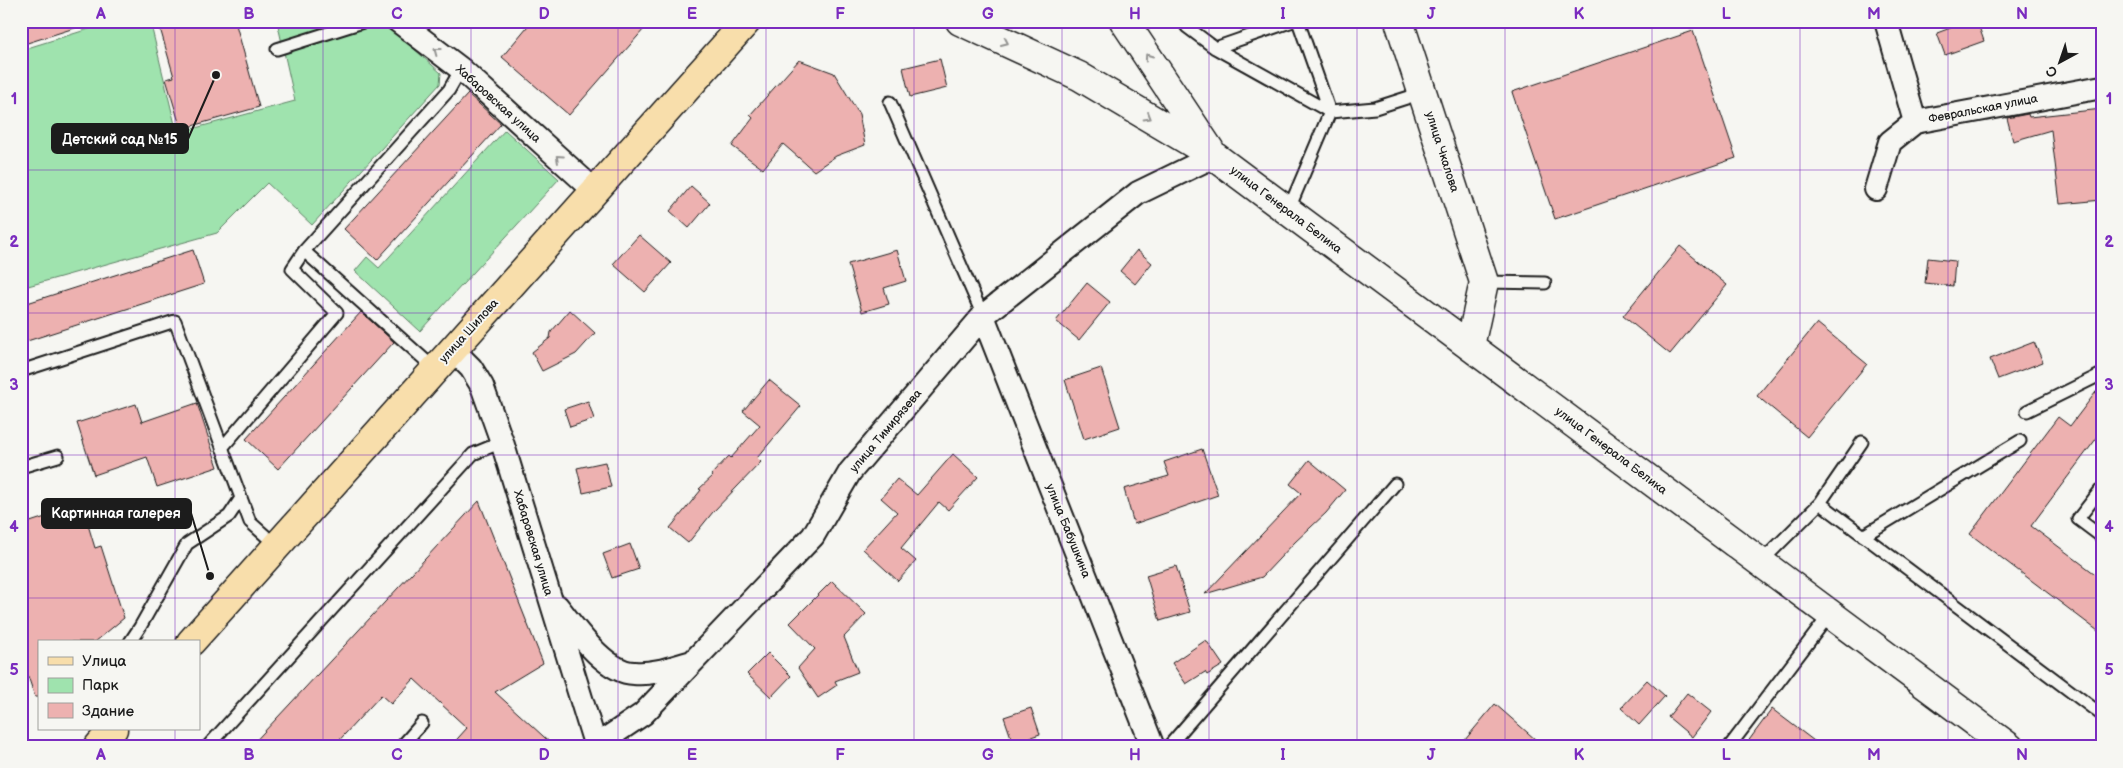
<svg xmlns="http://www.w3.org/2000/svg" width="2123" height="768" viewBox="0 0 2123 768" font-family="'Balsamiq Sans',sans-serif">
  <style>
    .green { fill: #9fe3ae; stroke: #5e8065 }
    .building { fill: #edb1b0; stroke: #1c1c1c }
    .lines { fill: none; stroke-linecap: round; stroke-linejoin: round }
    .lane-casing { stroke: #1c1c1c; stroke-width: 15 }
    .street-casing { stroke: #1c1c1c; stroke-width: 26 }
    .secondary-casing { stroke: #1c1c1c; stroke-width: 31 }
    .primary-casing { stroke: #1c1c1c; stroke-width: 31 }
    .lane { stroke: #f6f6f2; stroke-width: 11 }
    .street { stroke: #f6f6f2; stroke-width: 22 }
    .secondary { stroke: #f6f6f2; stroke-width: 28 }
    .primary { stroke: #f8deab; stroke-width: 28 }
    .oneway { stroke: #949492 }
    .grid { fill: none; stroke: #7b2cbf; stroke-width: 1; stroke-opacity: 0.55 }
    .labels { text-anchor: middle; dominant-baseline: central; stroke-width: 4; stroke-linejoin: round; paint-order: stroke }
    .street-label { font-size: 12px; fill: #1c1c1c; stroke: #f6f6f2 }
    .leader { fill: none; stroke: #1c1c1c; stroke-width: 2 }
    .callout-dot { fill: #1c1c1c; stroke: #f6f6f2; stroke-width: 2 }
    .callout { fill: #1c1c1c; stroke: #1c1c1c; stroke-width: 2 }
    .callout-label { font-size: 14px; text-anchor: middle; font-weight: bold; fill: #fff }
    .neatline { fill: none; stroke: #7b2cbf; stroke-width: 2 }
    .grid-label { font-size: 16px; text-anchor: middle; font-weight: bold; fill: #7b2cbf }
  </style>
  <rect width="100%" height="100%" fill="#f6f6f2"/>
  <filter id="ink" filterUnits="userSpaceOnUse"><feTurbulence type="fractalNoise" baseFrequency=".02" numOctaves="2"/><feDisplacementMap in="SourceGraphic" scale="10" xChannelSelector="R" yChannelSelector="G"/><feConvolveMatrix kernelMatrix="1 2 1 2 8 2 1 2 1" color-interpolation-filters="sRGB"/></filter>
  <g filter="url(#ink)">
    <!-- green -->
    <path class="green" d="M 105,21 L 150,21 L 177,133 L 295,101 L 277,21 L 390,21 L 393,30 L 441,73 L 440,84 L 312,225 L 267,183 L 217,233 L 21,288 L 21,50 L 105,24 Z
      M 505,130 L 559,179 L 420,331 L 355,271 L 367,257 L 379,268 Z"/>
    <!-- building -->
    <path class="building" d="M 21,21 L 83,21 L 84,25 L 21,45 Z
      M 158,21 L 235,21 L 259,107 L 181,129 L 166,79 L 174,77 Z
      M 532,21 L 651,21 L 569,115 L 502,57 Z
      M 1969,21 L 1977,21 L 1984,41 L 1945,55 L 1937,33 Z
      M 1693,31 L 1736,158 L 1555,219 L 1512,92 Z
      M 940,59 L 947,88 L 910,97 L 903,68 Z
      M 799,60 L 834,73 L 859,114 L 865,145 L 836,156 L 814,171 L 783,144 L 763,169 L 732,146 L 753,118 L 750,115 Z
      M 468,94 L 501,124 L 377,260 L 344,229 Z
      M 2102,109 L 2102,200 L 2060,204 L 2051,130 L 2013,141 L 2007,118 L 2028,114 L 2029,117 Z
      M 691,186 L 710,203 L 689,228 L 670,211 Z
      M 639,235 L 671,263 L 645,292 L 613,264 Z
      M 1680,246 L 1727,285 L 1670,354 L 1623,316 Z
      M 193,250 L 204,284 L 21,343 L 21,305 Z
      M 897,250 L 906,281 L 884,288 L 889,304 L 862,312 L 848,264 Z
      M 1137,250 L 1152,263 L 1135,284 L 1120,271 Z
      M 1928,258 L 1955,261 L 1953,286 L 1925,283 Z
      M 1087,283 L 1110,302 L 1079,340 L 1056,321 Z
      M 570,310 L 595,333 L 576,354 L 542,371 L 532,352 L 550,338 L 551,332 Z
      M 361,312 L 394,342 L 278,469 L 246,439 Z
      M 1817,323 L 1867,364 L 1807,437 L 1757,396 Z
      M 2034,342 L 2043,362 L 1998,379 L 1990,359 Z
      M 1101,368 L 1120,427 L 1084,439 L 1065,380 Z
      M 769,380 L 801,406 L 757,458 L 761,462 L 713,512 L 688,543 L 670,528 L 701,490 L 699,489 L 713,476 L 711,475 L 729,456 L 731,458 L 760,425 L 743,411 Z
      M 2102,384 L 2102,431 L 2031,526 L 2102,579 L 2102,634 L 1970,534 L 2058,417 L 2070,426 Z
      M 588,401 L 594,419 L 570,427 L 564,409 Z
      M 197,403 L 218,467 L 157,487 L 147,457 L 94,475 L 77,423 L 136,404 L 142,422 Z
      M 1202,449 L 1218,495 L 1134,524 L 1124,489 L 1169,476 L 1164,462 Z
      M 953,454 L 978,477 L 948,510 L 939,502 L 901,548 L 916,561 L 898,581 L 863,549 L 897,512 L 881,498 L 897,479 L 917,495 Z
      M 1309,460 L 1345,490 L 1326,513 L 1295,542 L 1262,577 L 1205,594 L 1301,493 L 1290,484 Z
      M 605,462 L 611,487 L 583,493 L 577,468 Z
      M 479,501 L 543,663 L 495,692 L 555,747 L 450,747 L 467,728 L 414,679 L 391,704 L 381,695 L 333,747 L 250,747 Z
      M 82,505 L 95,548 L 101,546 L 124,618 L 95,642 L 39,642 L 39,697 L 35,697 L 21,655 L 21,525 Z
      M 630,544 L 639,569 L 612,578 L 603,554 Z
      M 1176,566 L 1190,612 L 1160,621 L 1146,575 Z
      M 832,581 L 866,614 L 844,637 L 858,672 L 835,681 L 837,685 L 818,698 L 798,668 L 815,649 L 790,623 Z
      M 1206,640 L 1223,665 L 1207,675 L 1205,672 L 1186,684 L 1172,663 Z
      M 768,653 L 791,676 L 771,697 L 747,674 Z
      M 1647,680 L 1665,696 L 1639,725 L 1621,708 Z
      M 1687,693 L 1711,712 L 1692,737 L 1668,717 Z
      M 1495,704 L 1544,747 L 1459,747 Z
      M 1031,708 L 1040,734 L 1013,743 L 1004,717 Z
      M 1772,709 L 1822,747 L 1744,747 Z"/>
    <g class="lines">
      <defs>
        <path id="lane" d="M 1183,21 L 1187,27 L 1215,48 L 1330,112 L 1375,108 L 1422,93
          M 1215,48 L 1293,21
          M 277,49 L 366,21
          M 890,102 L 983,316
          M 1288,211 L 1330,112 L 1298,21
          M 1484,282 L 1545,283
          M 435,369 L 304,251 L 449,90 L 461,69
          M 21,371 L 175,321 L 250,522 L 277,546
          M 2027,411 L 2102,374
          M 222,448 L 337,313 L 292,269 L 304,251
          M 21,467 L 58,456
          M 2102,488 L 2078,519 L 2102,537
          M 1820,503 L 2102,715
          M 1863,536 L 2020,441
          M 1761,562 L 1820,503 L 1862,442
          M 130,642 L 140,627 L 187,544 L 229,516 L 241,498
          M 207,747 L 473,454 L 502,442
          M 401,747 L 422,723
          M 1168,747 L 1395,484
          M 1729,747 L 1830,614"/>
        <path id="street" d="M 398,21 L 461,69 L 595,191
          M 1886,21 L 1915,122
          M 1876,189 L 1890,142 L 1915,122 L 2102,87
          M 983,316 L 1153,747
          M 452,349 L 471,368 L 482,386 L 502,442 L 596,747
          M 557,606 C 575,628 604,672 634,673 C 653,675 674,667 692,662
          M 594,747 L 643,714 L 813,536 L 850,472 L 983,316 L 1138,193 L 1214,156"/>
        <path id="secondary" d="M 960,21 L 1079,76 L 1214,156 L 2009,747
          M 1124,21 L 1210,150
          M 1399,21 L 1484,282 L 1470,346"/>
        <path id="primary" d="M 191,642 L 747,21
          M 98,747 L 113,729"/>
      </defs>
      <!-- lane casing -->
      <use href="#lane" class="lane-casing"/>
      <!-- street casing -->
      <use href="#street" class="street-casing"/>
      <!-- secondary casing -->
      <use href="#secondary" class="secondary-casing"/>
      <!-- primary casing -->
      <use href="#primary" class="primary-casing"/>
      <!-- lane -->
      <use href="#lane" class="lane"/>
      <!-- street -->
      <use href="#street" class="street"/>
      <!-- secondary -->
      <use href="#secondary" class="secondary"/>
      <!-- primary -->
      <use href="#primary" class="primary"/>
    </g>
    <!-- one-way arrows -->
    <defs><path id="oneway-chevron" d="M-2-3.5L2.5 0L-2 3.5" fill="none" stroke-width="1.6" stroke-linecap="round" stroke-linejoin="round" transform="scale(1.25)"/></defs>
    <g class="oneway">
      <use href="#oneway-chevron" transform="translate(1005 42) rotate(25)"/>
      <use href="#oneway-chevron" transform="translate(437 51) rotate(-143)"/>
      <use href="#oneway-chevron" transform="translate(1148 57) rotate(-125)"/>
      <use href="#oneway-chevron" transform="translate(1148 117) rotate(31)"/>
      <use href="#oneway-chevron" transform="translate(559 158) rotate(-138)"/>
    </g>
  </g>
  <!-- grid -->
  <path class="grid" d="M 175,21 L 175,642M 323,21 L 323,747M 471,21 L 471,747M 618,21 L 618,747M 766,21 L 766,747M 914,21 L 914,747M 1062,21 L 1062,747M 1209,21 L 1209,747M 1357,21 L 1357,747M 1505,21 L 1505,747M 1652,21 L 1652,747M 1800,21 L 1800,747M 1948,21 L 1948,747M 21,170 L 2102,170M 21,313 L 2102,313M 21,455 L 2102,455M 21,598 L 2102,598M 175,729 L 175,747"/>
  <g class="labels">
    <!-- street labels -->
    <g class="street-label">
      <text transform="translate(498 104) rotate(42)">Хабаровская улица</text>
      <text transform="translate(1983 109) rotate(-11)">Февральская улица</text>
      <text transform="translate(1442 152) rotate(72)">улица Чкалова</text>
      <text transform="translate(1286 210) rotate(37)">улица Генерала Белика</text>
      <text transform="translate(469 331) rotate(-48)">улица Шилова</text>
      <text transform="translate(886 431) rotate(-50)">улица Тимирязева</text>
      <text transform="translate(1611 451) rotate(37)">улица Генерала Белика</text>
      <text transform="translate(1068 531) rotate(68)">улица Бабушкина</text>
      <text transform="translate(533 543) rotate(73)">Хабаровская улица</text>
    </g>
  </g>
  <!-- callouts -->
  <path class="leader" d="M216 75L188 139M210 576L191 513"/>
  <g class="callout-dot">
    <circle cx="216" cy="75" r="5"/>
    <circle cx="210" cy="576" r="5"/>
  </g>
  <g class="callout">
    <rect x="52" y="124" width="136" height="29" rx="5"/>
    <rect x="42" y="499" width="149" height="29" rx="5"/>
  </g>
  <g class="callout-label">
    <text x="120" y="144">Детский сад №15</text>
    <text x="116" y="518">Картинная галерея</text>
  </g>
  <!-- margin -->
  <rect width="2123" height="768" fill="none" stroke="#f6f6f2" stroke-width="55"/>
  <!-- legend -->
  <rect x="38" y="640" width="162" height="90" fill="#f6f6f2" stroke="#9f9f9c"/>
  <rect x="48" y="657" width="25" height="8" fill="#f8deab" stroke="#9f9f9c"/>
  <text x="82" y="666" font-size="15" fill="#1c1c1c">Улица</text>
  <rect x="48" y="678" width="25" height="15" fill="#9fe3ae" stroke="#9f9f9c"/>
  <text x="82" y="690" font-size="15" fill="#1c1c1c">Парк</text>
  <rect x="48" y="703" width="25" height="15" fill="#edb1b0" stroke="#9f9f9c"/>
  <text x="82" y="716" font-size="15" fill="#1c1c1c">Здание</text>
  <!-- north arrow -->
  <g transform="translate(2060 62) rotate(220)" stroke="#f6f6f2" stroke-width="4" paint-order="stroke">
  <path d="M0-4L9 19L0 12L-9 19Z" fill="#1c1c1c"/>
  <text y="-8" font-size="14" font-weight="bold" text-anchor="middle" fill="#1c1c1c">С</text>
  </g>
  <rect x="28" y="28" width="2068" height="712" class="neatline"/>
  <g class="grid-label">
    <text x="101" y="19">A</text>
    <text x="249" y="19">B</text>
    <text x="397" y="19">C</text>
    <text x="544" y="19">D</text>
    <text x="692" y="19">E</text>
    <text x="840" y="19">F</text>
    <text x="988" y="19">G</text>
    <text x="1135" y="19">H</text>
    <text x="1283" y="19">I</text>
    <text x="1431" y="19">J</text>
    <text x="1579" y="19">K</text>
    <text x="1726" y="19">L</text>
    <text x="1874" y="19">M</text>
    <text x="2022" y="19">N</text>
    <text x="14" y="104">1</text>
    <text x="2109" y="104">1</text>
    <text x="14" y="247">2</text>
    <text x="2109" y="247">2</text>
    <text x="14" y="390">3</text>
    <text x="2109" y="390">3</text>
    <text x="14" y="532">4</text>
    <text x="2109" y="532">4</text>
    <text x="14" y="675">5</text>
    <text x="2109" y="675">5</text>
    <text x="101" y="760">A</text>
    <text x="249" y="760">B</text>
    <text x="397" y="760">C</text>
    <text x="544" y="760">D</text>
    <text x="692" y="760">E</text>
    <text x="840" y="760">F</text>
    <text x="988" y="760">G</text>
    <text x="1135" y="760">H</text>
    <text x="1283" y="760">I</text>
    <text x="1431" y="760">J</text>
    <text x="1579" y="760">K</text>
    <text x="1726" y="760">L</text>
    <text x="1874" y="760">M</text>
    <text x="2022" y="760">N</text>
  </g>
</svg>
